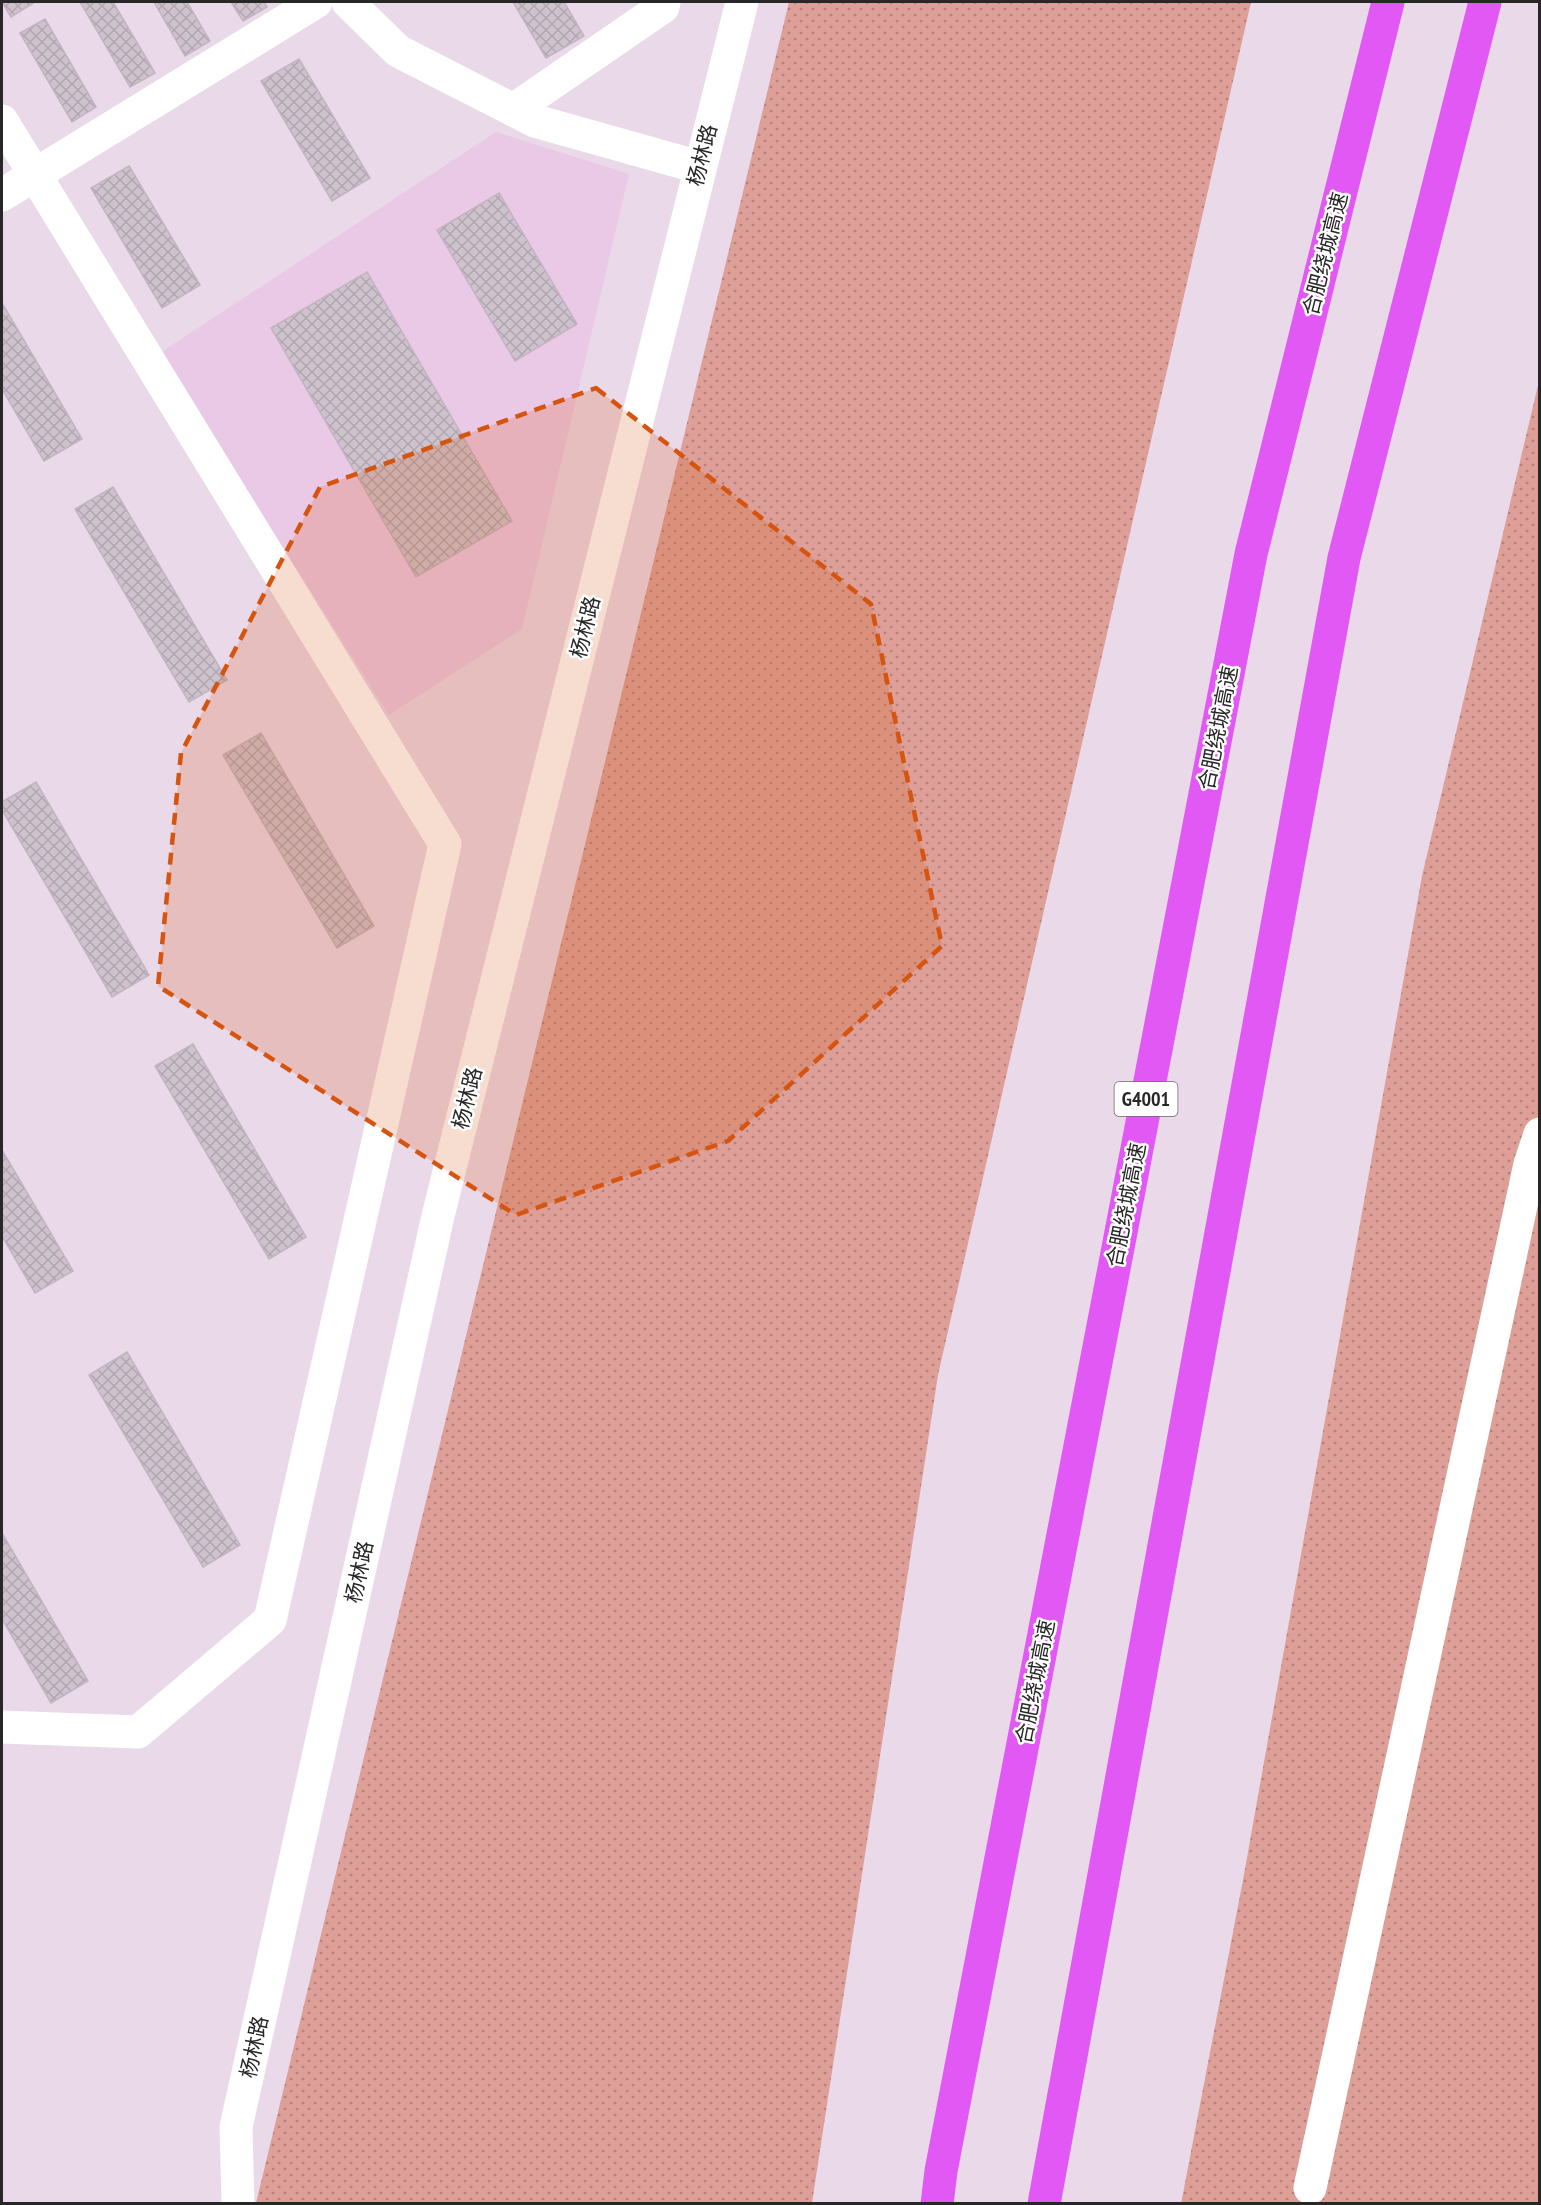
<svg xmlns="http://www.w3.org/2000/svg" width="1541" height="2205" viewBox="0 0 1541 2205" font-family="'PT Sans Narrow','Noto Sans SC',sans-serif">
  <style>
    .education { fill: #eac9e6 }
    .grass { fill: url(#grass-dots) }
    .building { fill: url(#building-cross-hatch); stroke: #c4b3c2; stroke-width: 1.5 }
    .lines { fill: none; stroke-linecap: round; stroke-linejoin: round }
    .minor { stroke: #fff; stroke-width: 33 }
    .highway { stroke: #e258f5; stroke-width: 33 }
    .marked { fill: #d5540f; fill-opacity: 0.2; stroke: #d5540f; stroke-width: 4.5; stroke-dasharray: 12 8; stroke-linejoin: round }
    .labels { text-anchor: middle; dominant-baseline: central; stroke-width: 5; stroke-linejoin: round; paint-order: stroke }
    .shield { fill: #fff; stroke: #686868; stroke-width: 1.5 }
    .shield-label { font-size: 20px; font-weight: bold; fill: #272727 }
    .street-label { font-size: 21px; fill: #272727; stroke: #fff }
  </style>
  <defs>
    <pattern id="grass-dots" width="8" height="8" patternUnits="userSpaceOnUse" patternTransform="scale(1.5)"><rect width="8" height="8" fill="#dd9f97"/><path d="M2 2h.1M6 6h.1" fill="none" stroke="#b3827b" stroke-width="1.8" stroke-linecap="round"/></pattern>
    <pattern id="building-cross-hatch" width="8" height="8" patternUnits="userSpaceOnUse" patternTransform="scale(1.5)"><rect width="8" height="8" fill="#cec2cd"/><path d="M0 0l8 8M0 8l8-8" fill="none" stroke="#b1a7b0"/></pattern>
  </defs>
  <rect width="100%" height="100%" fill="#e9d9e9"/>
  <!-- education -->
  <path class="education" d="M 496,132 L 629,174 L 522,629 L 389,715 L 160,353 Z"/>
  <!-- grass -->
  <path class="grass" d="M 789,2 L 1251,2 L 938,1375 L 812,2203 L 256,2203 Z
    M 1539,381 L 1539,2203 L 1181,2204 L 1243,1880 L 1422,876 Z"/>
  <!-- building -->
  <path class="building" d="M 2,2 L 35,2 L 11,17 Z
    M 80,2 L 113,2 L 155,73 L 130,87 Z
    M 154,2 L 187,2 L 210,41 L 185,56 Z
    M 231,2 L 264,2 L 267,7 L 243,21 Z
    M 513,2 L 564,2 L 584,36 L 546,58 Z
    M 45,19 L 96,107 L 72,122 L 20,33 Z
    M 299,59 L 370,178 L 332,201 L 261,81 Z
    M 129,166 L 200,285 L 162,308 L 91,188 Z
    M 499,193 L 577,324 L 515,361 L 437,230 Z
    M 367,272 L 512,521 L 416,577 L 271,328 Z
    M 2,303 L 82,439 L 44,461 L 2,389 Z
    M 113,487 L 227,680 L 189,702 L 75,509 Z
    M 261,733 L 374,926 L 337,948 L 223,755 Z
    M 36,782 L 149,975 L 112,997 L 2,810 L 2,802 Z
    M 193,1044 L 306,1237 L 269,1259 L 155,1066 Z
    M 2,1150 L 73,1271 L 35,1293 L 2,1236 Z
    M 127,1352 L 240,1545 L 203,1567 L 89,1375 Z
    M 2,1533 L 88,1681 L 51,1703 L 2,1619 Z"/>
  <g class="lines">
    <!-- minor -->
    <path class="minor" d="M 348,2 L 398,51 L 535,121 L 699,167
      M 513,110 L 663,7 L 664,2
      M 2,121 L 445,844 L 270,1620 L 138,1732 L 2,1727
      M 2,195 L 316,2
      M 1310,2188 L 1530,1164 L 1540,1134
      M 238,2204 L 236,2127 L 438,1216 L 742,2"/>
    <!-- highway -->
    <path class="highway" d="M 937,2204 L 941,2171 L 1251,554 L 1388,2
      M 1044,2204 L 1344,558 L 1485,2"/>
  </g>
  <!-- marked area -->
  <path class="marked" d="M 596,388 L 871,604 L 942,946 L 728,1141 L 516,1215 L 158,986 L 181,753 L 320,487 Z"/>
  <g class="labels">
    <!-- shield labels -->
    <rect class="shield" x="1114.5" y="1082" width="63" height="34" rx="4.5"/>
    <g class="shield-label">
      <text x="1146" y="1099">G4001</text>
    </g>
    <!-- street labels -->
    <g class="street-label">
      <text transform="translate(702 155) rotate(-76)">杨林路</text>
      <text transform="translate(1325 254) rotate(-76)">合肥绕城高速</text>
      <text transform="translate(585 627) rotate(-76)">杨林路</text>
      <text transform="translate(1218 728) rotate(-79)">合肥绕城高速</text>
      <text transform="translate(467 1098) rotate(-76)">杨林路</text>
      <text transform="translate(1126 1205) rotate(-79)">合肥绕城高速</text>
      <text transform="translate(359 1572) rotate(-78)">杨林路</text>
      <text transform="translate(1035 1682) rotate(-79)">合肥绕城高速</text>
      <text transform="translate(254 2047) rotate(-78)">杨林路</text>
    </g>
  </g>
  <!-- border -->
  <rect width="1541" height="2205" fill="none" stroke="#272727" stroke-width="6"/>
</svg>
